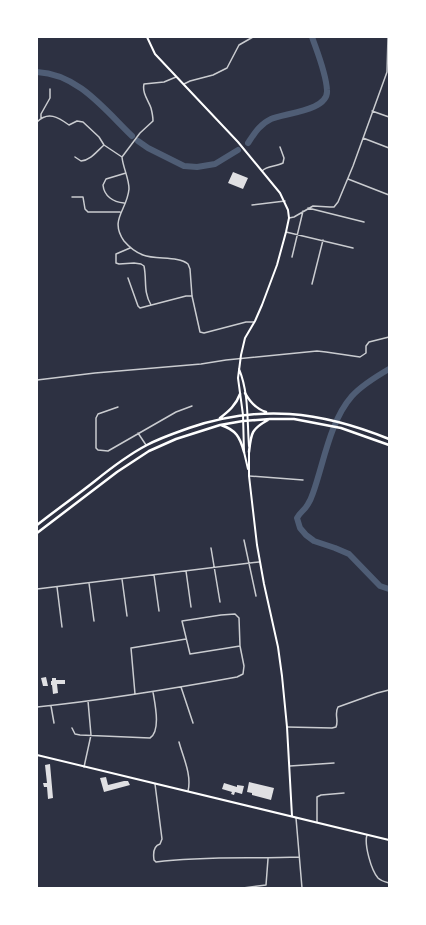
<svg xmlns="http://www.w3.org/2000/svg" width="426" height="925" viewBox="0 0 426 925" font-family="'Work Sans',sans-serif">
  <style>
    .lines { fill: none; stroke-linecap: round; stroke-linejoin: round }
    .river { stroke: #4f5d75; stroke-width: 6 }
    .building { fill: #e0e0e3 }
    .minor { stroke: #caccd0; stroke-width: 1.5 }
    .secondary { stroke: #fff; stroke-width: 2 }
    .trunk { stroke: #fff; stroke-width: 2.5 }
  </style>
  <rect width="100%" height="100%" fill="#2d3142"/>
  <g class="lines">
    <!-- river -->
    <path class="river" d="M 37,72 C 78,74 104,109 132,136
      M 138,141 L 148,148 L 184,166 L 197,167 L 215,164 L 238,150
      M 248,143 C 254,134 260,124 271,119 C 284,113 329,111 327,90 C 326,73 318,54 312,37
      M 389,369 C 377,376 362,385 352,396 C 330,421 324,462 313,493 C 312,496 310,501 308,504 C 305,510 300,512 297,518 L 300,528 L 306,535 L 314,541 L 335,548 L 349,554 L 380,586 L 389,589"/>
  </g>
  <!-- building -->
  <path class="building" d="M 233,172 L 248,178 L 243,189 L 228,183 Z
    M 46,677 L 48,686 L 43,686 L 41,678 Z
    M 52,678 L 56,678 L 56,680 L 65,680 L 65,684 L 57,684 L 58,693 L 53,694 L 52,685 L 51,685 L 51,681 L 52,681 Z
    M 50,764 L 53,798 L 48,799 L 47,787 L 44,787 L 43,783 L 47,783 L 45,765 Z
    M 106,777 L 108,785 L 124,781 L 128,781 L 130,785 L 104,792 L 100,778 Z
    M 249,782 L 274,788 L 271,800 L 252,795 L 252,793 L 247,792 Z
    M 224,783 L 237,787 L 237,785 L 244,786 L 242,794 L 235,792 L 234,795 L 231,794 L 232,792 L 222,789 Z"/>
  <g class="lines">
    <!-- minor -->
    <path class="minor" d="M 184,84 L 190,81 L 213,75 L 227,68 L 239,45 L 253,37
      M 372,111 L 389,117
      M 41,118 L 41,114 L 50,98 L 50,89
      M 37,122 C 48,111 58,117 69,125 L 77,121 L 83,122 L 99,137 L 104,145 L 122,157
      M 363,138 L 389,148
      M 75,157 L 81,161 C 91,160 97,151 104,145
      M 122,157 C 123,168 129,178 129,189 C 127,211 109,219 124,241 C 130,248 135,252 143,255 C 156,260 178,256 188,264 L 190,269 L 192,296 L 200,332 L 204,333 L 246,322 L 254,322
      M 122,157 L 140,133 L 153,121 C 153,117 152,112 151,108 C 148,100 142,93 144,84 L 164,82 L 176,77
      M 262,171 C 267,165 276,167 283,163 L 284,158 L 280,147
      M 348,179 L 389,195
      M 72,197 L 83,197 L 85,209 L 88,212 L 120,212
      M 124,203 C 113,202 104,196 103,185 L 106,179 L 126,173
      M 252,205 L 285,201
      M 308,208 L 364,222
      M 289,218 L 294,217 L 313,206 L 330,207 L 334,207 L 338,202 L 353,166 L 387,72 L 388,37
      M 286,232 L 353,248
      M 130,248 L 116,254 L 116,263 L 119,264 L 134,263 L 141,264 L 144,266 C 147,281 143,291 151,305
      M 292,257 L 303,211
      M 128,278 L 138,306 L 140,308 L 186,296 L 192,296
      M 312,284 L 323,240
      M 37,380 L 95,373 L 201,364 L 226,360 L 317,351 L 326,352 L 360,357 L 366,353 L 366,346 L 369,342 L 389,337
      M 118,407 L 98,414 L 96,418 L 96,448 L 98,450 L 108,451 L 176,412 L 192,406
      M 138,433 L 146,445
      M 249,476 L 303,480
      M 244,540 L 256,596
      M 211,548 L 220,602
      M 186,571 L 191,607
      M 154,575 L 159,611
      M 122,579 L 127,616
      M 89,583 L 94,621
      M 57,587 L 62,627
      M 37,589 L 259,562
      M 181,687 L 193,723
      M 135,694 L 131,648 L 186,639
      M 51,706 L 54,723
      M 37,707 C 104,700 171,689 237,677 L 243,674 L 244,666 L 240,646 L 239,618 L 235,614 L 221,615 L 182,621 L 190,654 L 240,646
      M 287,727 L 332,728 L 336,727 C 339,720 334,714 338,707 L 377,693 L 389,690
      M 72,728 L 75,734 L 80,735 L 150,738 C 161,731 155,704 153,692
      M 179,742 C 183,757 192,775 188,791
      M 290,766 L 334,763
      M 84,767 L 91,735 L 88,701
      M 155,784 L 162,839 L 160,844 C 153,846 153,853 154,860 L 156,862 C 203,856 252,859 299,857
      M 296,818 L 302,888
      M 317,822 L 317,797 L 321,795 L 344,793
      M 367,835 C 364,844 371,870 378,878 C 381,881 385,882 389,883
      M 243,888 L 266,885 L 268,859"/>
    <!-- secondary -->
    <path class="secondary" d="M 147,37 L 155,54 L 238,142 L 280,193 L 288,210 L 289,218 L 286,232 L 277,265 L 262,305 L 255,321 L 245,338 L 241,355 L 238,378 L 243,415 L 244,452 L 248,469
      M 239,369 C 249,393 247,421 249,446
      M 249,452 L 249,476 L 257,545 L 264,584 L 278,647 L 282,676 L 287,727 L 292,816
      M 37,755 L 389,840"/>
    <!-- trunk -->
    <path class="trunk" d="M 245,393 C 250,402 256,409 266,412
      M 220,418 C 229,411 236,405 240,394
      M 221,425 C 236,430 240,437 244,452
      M 249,452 C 251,434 251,429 268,420
      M 37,525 C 56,510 76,496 95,481 C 111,468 128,455 147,445 C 160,438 175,433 189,428 C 260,404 320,411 389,439
      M 37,533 L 117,472 L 149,451 L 176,439 L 220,425 L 243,421 L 270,419 L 294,419 L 341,428 L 389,445"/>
  </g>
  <!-- border -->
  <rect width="426" height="925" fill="none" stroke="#ffffff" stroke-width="76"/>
</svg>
